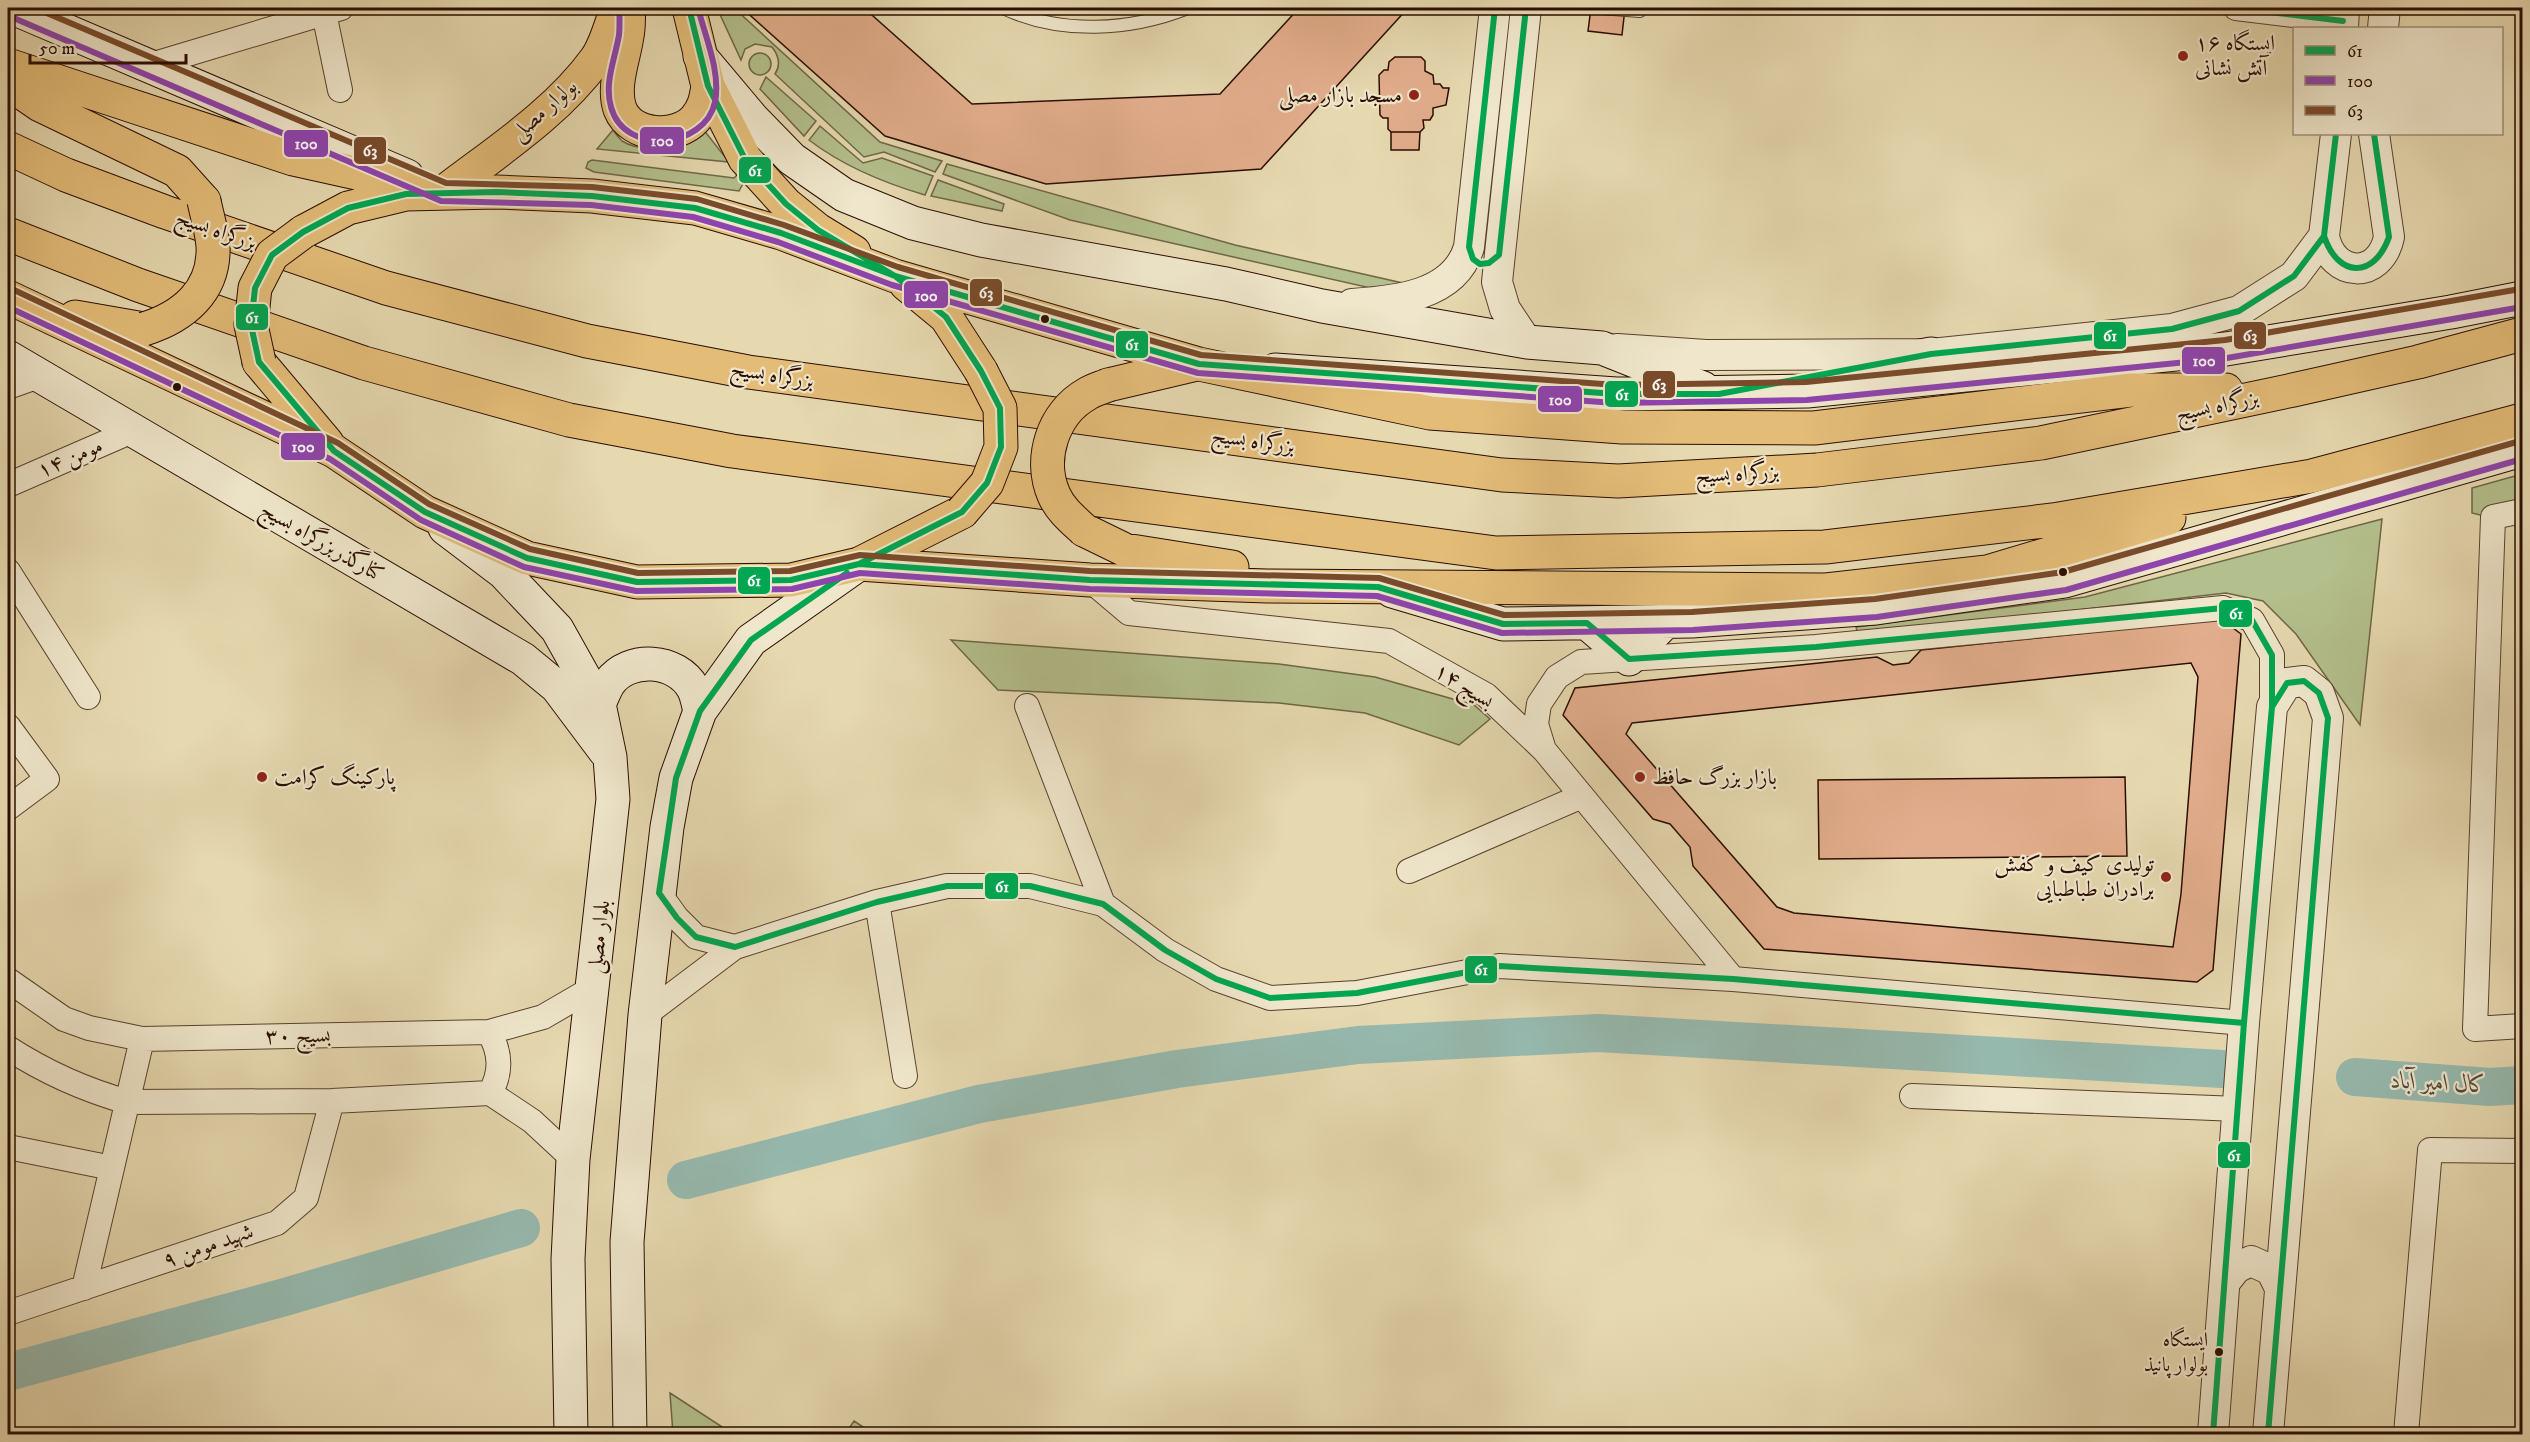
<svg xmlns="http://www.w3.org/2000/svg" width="2530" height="1442" viewBox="0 0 2530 1442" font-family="'IM FELL DW Pica',Amiri,serif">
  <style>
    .green { fill: #b3bf8c; stroke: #6e6646; stroke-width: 1.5 }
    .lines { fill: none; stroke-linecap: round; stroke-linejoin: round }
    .river { stroke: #96b9ae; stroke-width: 38 }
    .building { fill: #e2ad8c; stroke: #2a0d01; stroke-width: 1.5; fill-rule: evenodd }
    .service-casing { stroke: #59402c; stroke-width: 14 }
    .minor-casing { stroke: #59402c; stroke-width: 26 }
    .tertiary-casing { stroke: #59402c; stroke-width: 32 }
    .secondary-casing { stroke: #2a0d01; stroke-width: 35 }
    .primary-casing { stroke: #2a0d01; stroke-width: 35 }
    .trunk-casing { stroke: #2a0d01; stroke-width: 35 }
    .service { stroke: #efe6cb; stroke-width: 12 }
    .minor { stroke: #efe6cb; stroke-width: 24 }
    .tertiary { stroke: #efe6cb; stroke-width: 30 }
    .secondary { stroke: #efe6cb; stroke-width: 33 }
    .primary { stroke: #e3bc78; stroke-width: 33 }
    .trunk { stroke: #e3bc78; stroke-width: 33 }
    .trunk-bridge-casing { stroke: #2a0d01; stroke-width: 35; stroke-linecap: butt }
    .trunk-bridge { stroke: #e3bc78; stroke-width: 33 }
    .bus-1-casing { stroke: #efe6cb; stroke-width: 10 }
    .bus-2-casing { stroke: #efe6cb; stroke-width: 10 }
    .bus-3-casing { stroke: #efe6cb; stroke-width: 10 }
    .bus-1 { stroke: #00a651; stroke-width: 6 }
    .bus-2 { stroke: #8e44ad; stroke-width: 6 }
    .bus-3 { stroke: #7a4b2a; stroke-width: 6 }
    .poi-dot { fill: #8f2418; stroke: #efe6cb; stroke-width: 2 }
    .bus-dot { fill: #2a0d01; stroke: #efe6cb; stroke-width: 2 }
    .labels { text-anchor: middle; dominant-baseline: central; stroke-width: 4.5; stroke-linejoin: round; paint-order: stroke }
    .bus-label { font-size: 20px; fill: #2a0d01; stroke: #efe6cb; text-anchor: end }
    .poi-label { font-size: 22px; fill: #2a0d01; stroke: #efe6cb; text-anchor: start }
    .street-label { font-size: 22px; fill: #2a0d01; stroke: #efe6cb }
    .water-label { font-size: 24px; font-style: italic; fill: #50493e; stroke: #efe6cb }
    .line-badge { stroke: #efe6cb; stroke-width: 2 }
    .badge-label { font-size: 16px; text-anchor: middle; font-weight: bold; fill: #fff }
  </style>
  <rect width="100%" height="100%" fill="#e6d8af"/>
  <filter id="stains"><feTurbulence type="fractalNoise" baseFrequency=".00333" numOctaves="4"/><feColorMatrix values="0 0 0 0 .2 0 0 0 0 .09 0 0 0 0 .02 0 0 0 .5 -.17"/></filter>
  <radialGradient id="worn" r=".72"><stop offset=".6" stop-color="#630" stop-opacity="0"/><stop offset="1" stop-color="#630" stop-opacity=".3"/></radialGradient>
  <!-- green -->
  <path class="green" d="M 717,8 L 734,8 L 880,142 L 942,161 L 935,172 L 884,152 L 864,157 L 775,74 C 781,65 779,56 772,47 L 755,44 L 745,49 L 741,60 Z
    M749 64a11 11 0 1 1 22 0a11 11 0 1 1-22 0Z
    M 766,77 L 816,121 L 804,136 L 760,89 Z
    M 820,126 L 863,163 L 882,158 L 933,176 L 925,195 C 884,183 843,166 809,140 Z
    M 703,129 L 729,162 L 597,149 L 613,130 C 615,133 619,138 622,141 C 646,156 681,143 703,129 Z
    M 592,160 L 734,178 L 738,174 L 745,180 L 739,191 L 594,172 L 586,168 L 588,162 Z
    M 947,164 L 1235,245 L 1407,284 L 1397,294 L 1070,220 L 943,174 Z
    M 938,180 L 1004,204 L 1002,211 L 931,196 Z
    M 2522,474 L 2522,506 L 2488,517 L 2472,513 L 2472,488 Z
    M 2382,519 L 2360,725 L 2296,634 L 2263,601 L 2226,593 L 1858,635 L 1856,627 L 2085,597 Z
    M 951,640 L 1279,664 L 1375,677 L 1474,705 L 1490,719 L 1459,745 L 1365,713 L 1279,703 L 998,690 Z
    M 670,1393 L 733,1434 L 673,1434 Z
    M 854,1421 L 874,1434 L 845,1434 Z"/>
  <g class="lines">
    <!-- river -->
    <path class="river" d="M 2355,1077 L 2490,1087 L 2522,1085
      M 686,1180 L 979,1104 L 1177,1069 L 1358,1045 L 1598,1033 L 2222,1069
      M 8,1372 L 285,1297 L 521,1228"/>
  </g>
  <!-- building -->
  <path class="building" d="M 742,8 L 864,8 L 972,104 L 1220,94 L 1299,8 L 1408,8 L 1261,169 L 1046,184 L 885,136 Z
    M 1591,8 L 1625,8 L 1622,35 L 1588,31 Z
    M 1395,57 L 1421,57 L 1425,61 L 1425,71 L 1433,75 L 1434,84 L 1440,84 L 1443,88 L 1449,88 L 1446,105 L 1433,108 L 1433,115 L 1430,120 L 1423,120 L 1424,128 L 1420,132 L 1391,132 L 1388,129 L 1388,118 L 1383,118 L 1380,115 L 1379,75 L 1384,70 L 1388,70 L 1389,62 Z
    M 1391,132 L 1420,132 L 1419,150 L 1391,150 Z
    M 2221,619 L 2241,634 L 2213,970 L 2197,982 L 1764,949 L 1693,866 L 1690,847 L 1670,824 L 1653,819 L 1563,715 L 1575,688 L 1877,657 L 1893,665 L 1909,663 L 1921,650 ZM 2191,663 L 2198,677 L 2181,894 L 2173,947 L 1794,913 L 1777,907 L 1626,734 L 1632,723 Z
    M 2125,777 L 2127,856 L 1819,859 L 1818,780 Z"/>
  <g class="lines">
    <defs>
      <path id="service" d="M 1003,8 C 1061,35 1130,31 1188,8
        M 1600,8 L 1640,11 L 1640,8"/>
      <path id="minor" d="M 2236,8 L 2343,21
        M 324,13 L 340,90
        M 151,65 L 341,8
        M 8,387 L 39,376
        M 8,485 L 132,431
        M 2522,511 L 2493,517 L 2475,1029 L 2522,1026
        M 8,571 L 88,697
        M 1090,580 L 1129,613 L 1389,641 L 1486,695 L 1544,750 L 1733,979
        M 1027,706 L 1103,904
        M 8,726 L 47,779 L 8,808
        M 1544,750 L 1536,724 L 1539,704 L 1557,677 L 1581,662 L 1816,647 L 2223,608 L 2252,620 L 2272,655 L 2272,707
        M 1409,871 L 1582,796
        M 659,893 L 677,918 L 696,937 L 735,947
        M 877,902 L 905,1076
        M 8,980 L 64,1019 L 89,1028 L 142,1039 L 489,1032 L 543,1017 L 593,988
        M 645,1015 L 735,947 L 877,902 L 947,886 L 1030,886 L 1103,904 L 1165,950 L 1216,979 L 1270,998 L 1357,993 L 1499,966 L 1733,979 L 2244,1023
        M 489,1032 C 501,1053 502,1072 490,1093
        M 8,1048 C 45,1072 85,1090 128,1102 L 332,1101 L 490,1093 L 532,1121 L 573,1159
        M 1912,1096 L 2238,1109
        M 8,1147 L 112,1168
        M 84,1288 L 142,1039
        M 8,1313 L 277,1223 L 306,1198 L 332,1101
        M 2406,1434 L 2430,1150 L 2522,1151"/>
      <path id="tertiary" d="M 1526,8 L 1497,282 L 1505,309 L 1527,342
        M 2343,28 L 2344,8
        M 2383,28 L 2385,8
        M 2336,134 L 2324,236 C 2332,278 2380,280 2389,237 L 2374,134
        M 1352,304 C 1395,301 1455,296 1469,247 L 1495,8
        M 1617,349 L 1706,355 L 1931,354 L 2172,329 L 2239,311 L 2294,276 L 2324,236
        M 2225,1282 L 2236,1268 L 2251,1261 L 2271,1270 L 2279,1286
        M 2213,1434 L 2244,1023 L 2272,707 L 2287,683 L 2304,681 L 2319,693 L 2328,718 L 2268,1434"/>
      <path id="secondary" d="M 13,8 L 407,176
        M 700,56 L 753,119 L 792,159 L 844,195 L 913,223 L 981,240 L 1226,284 L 1322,306 L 1527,342 L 1602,348 L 1703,388
        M 8,357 L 523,659 L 557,687 L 605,751
        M 1874,365 L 1931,354
        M 1275,370 L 1616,394 L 1807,391 L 2226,349 L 2451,312 L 2522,298
        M 445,528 L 503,572 L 557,629 L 599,704 L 610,757 L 613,799 L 573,1159 L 568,1259 L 571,1434
        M 1392,591 L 1503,624 L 1692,621 L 1876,608 L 2065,581 L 2522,450
        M 1587,623 L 1629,659 L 1666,621
        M 599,704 C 602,698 605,689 609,683 C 629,655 677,659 693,688 C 697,695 698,704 700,711
        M 630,1434 L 627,1242 L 645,1015 L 667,827 L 676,778 L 700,711 L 751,640 L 859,564"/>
      <path id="primary" d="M 629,8 C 628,18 629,27 627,36 C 624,58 612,86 620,109 C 631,137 676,140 695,119 C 704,109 706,99 708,86
        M 689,8 L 708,86 L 745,159 L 786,204 L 818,230 L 854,252
        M 444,192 C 496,152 557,113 596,59 C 606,45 611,24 617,8"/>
      <path id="trunk" d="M 8,65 L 293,159 L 419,187
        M 8,83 L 40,105 L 177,171 L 204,201
        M 8,148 L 66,175 L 165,212 L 386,288 L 587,341 L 748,372 L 1502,475 L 1618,481 L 1817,470 L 2041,443 L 2293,390 L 2418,362 L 2522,334
        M 303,232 L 348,208 L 406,194 L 497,192 L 592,196 L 695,208 L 781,233 L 895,276 L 1199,364 L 1430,413 L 1622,427 L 1814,428 L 2131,390 L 2226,390
        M 8,234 L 138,285 L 364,363 L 569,420 L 732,451 L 1496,553 L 1825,547 L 2053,520 L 2312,476 L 2522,420
        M 906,284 L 946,317 L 981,371
        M 8,297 L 334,451 L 425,512 L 527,558 L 637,582 L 791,580 L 859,564 L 962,512
        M 75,317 L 144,329
        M 259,362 L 327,443
        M 1108,385 L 1197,364
        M 1084,530 L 1125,550 L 1232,567
        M 859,564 L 1090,580 L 1267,586 L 1826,590 L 1987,572 L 2169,518"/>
    </defs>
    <!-- service casing -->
    <use href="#service" class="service-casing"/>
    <!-- minor casing -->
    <use href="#minor" class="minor-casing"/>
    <!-- tertiary casing -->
    <use href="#tertiary" class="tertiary-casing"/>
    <!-- secondary casing -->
    <use href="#secondary" class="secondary-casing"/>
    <!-- primary casing -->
    <use href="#primary" class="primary-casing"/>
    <!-- trunk casing -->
    <use href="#trunk" class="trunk-casing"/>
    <!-- service -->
    <use href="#service" class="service"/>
    <!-- minor -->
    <use href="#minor" class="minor"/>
    <!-- tertiary -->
    <use href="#tertiary" class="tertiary"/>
    <!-- secondary -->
    <use href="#secondary" class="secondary"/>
    <!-- primary -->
    <use href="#primary" class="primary"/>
    <!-- trunk -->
    <use href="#trunk" class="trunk"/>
    <defs>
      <path id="trunk-bridge" d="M 144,329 C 183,317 215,291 213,246 C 212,231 207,216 204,201
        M 259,362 L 251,325 L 255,288 L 272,255 L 303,232
        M 962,512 L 987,483 L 1001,447 L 1000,408 L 981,371
        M 1084,530 C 1072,519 1060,509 1054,495 C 1038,459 1053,413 1087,394 C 1093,390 1101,388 1108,385"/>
    </defs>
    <!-- trunk-bridge casing -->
    <use href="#trunk-bridge" class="trunk-bridge-casing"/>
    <!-- trunk-bridge -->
    <use href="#trunk-bridge" class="trunk-bridge"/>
    <defs>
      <path id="bus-1" d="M 689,8 L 708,86 L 745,159 L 786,204 L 818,230 L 895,276
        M 1495,8 L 1469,247 L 1473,259 L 1480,264 L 1489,263 L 1499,255 L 1526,8
        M 2236,8 L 2343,21
        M 2336,134 L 2324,236 C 2338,278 2374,279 2389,237 L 2374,134
        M 497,192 L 592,196 L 695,208 L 781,233 L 895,276 L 946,317 L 981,371 L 1000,408 L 1001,447 L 987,483 L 962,512 L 859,564 L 791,580 L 637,582 L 527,558 L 425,512 L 334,451 L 259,362 L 251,325 L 255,288 L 272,255 L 303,232 L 348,208 L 406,194 Z
        M 895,276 L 1199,364 L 1616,394 L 1719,394 L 1931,354 L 2172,329 L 2239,311 L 2294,276 L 2324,236
        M 859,564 L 1090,580 L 1378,587 L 1503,624 L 1587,623 L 1629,659 L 1816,647 L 2223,608 L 2252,620 L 2272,655 L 2272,707 L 2244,1023 L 2213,1434
        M 847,573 L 751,640 L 700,711 L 676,778 L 659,893 L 677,918 L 696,937 L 735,947 L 877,902 L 947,886 L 1030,886 L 1103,904 L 1165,950 L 1216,979 L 1270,998 L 1357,993 L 1499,966 L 1733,979 L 2244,1023
        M 2268,1434 L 2328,718 L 2319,693 L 2304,681 L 2287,683 L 2272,707 L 2270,728"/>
      <path id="bus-2" d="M 620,8 C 619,17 620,26 619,35 C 615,59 604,83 611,107 C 624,156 705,149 715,102 C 721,72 705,36 698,8
        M 9,16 L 441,201 L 591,205 L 693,217 L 778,242 L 892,285 L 1198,373 L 1615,403 L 1807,400 L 2227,358 L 2522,307
        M 8,307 L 330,459 L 421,520 L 524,567 L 636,591 L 792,589 L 860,573 L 1090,589 L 1377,596 L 1502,633 L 1693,630 L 1877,617 L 2066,590 L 2522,459"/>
      <path id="bus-3" d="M 35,8 L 446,183 L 592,187 L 697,199 L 784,225 L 898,267 L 1201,355 L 1616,385 L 1806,382 L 2225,340 L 2520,289
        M 12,289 L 338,443 L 429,504 L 530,549 L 638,573 L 790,571 L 860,555 L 1090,571 L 1379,578 L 1504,615 L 1692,612 L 1875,599 L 2063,572 L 2520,441"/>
    </defs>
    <!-- bus-1 casing -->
    <use href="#bus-1" class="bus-1-casing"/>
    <!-- bus-2 casing -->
    <use href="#bus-2" class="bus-2-casing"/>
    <!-- bus-3 casing -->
    <use href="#bus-3" class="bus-3-casing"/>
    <!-- bus-1 -->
    <use href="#bus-1" class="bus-1"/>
    <!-- bus-2 -->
    <use href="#bus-2" class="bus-2"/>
    <!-- bus-3 -->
    <use href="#bus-3" class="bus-3"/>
  </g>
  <!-- markers -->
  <g class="poi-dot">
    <circle cx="2183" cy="56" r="6"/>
    <circle cx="1414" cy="95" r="6"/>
    <circle cx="262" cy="777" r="6"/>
    <circle cx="1640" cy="777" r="6"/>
    <circle cx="2166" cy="877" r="6"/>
  </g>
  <g class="bus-dot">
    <circle cx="1045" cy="319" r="5"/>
    <circle cx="177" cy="387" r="5"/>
    <circle cx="2063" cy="572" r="5"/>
    <circle cx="2219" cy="1352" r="5"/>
  </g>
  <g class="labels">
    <!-- bus labels -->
    <g class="bus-label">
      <text x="2208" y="1340">ایستگاه<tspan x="2208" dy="25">بولوار پانیذ</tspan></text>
    </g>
    <!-- poi labels -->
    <g class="poi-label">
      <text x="2195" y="43">ایستگاه ۱۶<tspan x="2195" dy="25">آتش نشانی</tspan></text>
      <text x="1402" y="95" text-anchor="end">مسجد بازار مصلی</text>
      <text x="274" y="777">پارکینگ کرامت</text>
      <text x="1652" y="777">بازار بزرگ حافظ</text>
      <text x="2154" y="864" text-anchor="end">تولیدی کیف و کفش<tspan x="2154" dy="25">برادران طباطبایی</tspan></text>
    </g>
    <!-- street labels -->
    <g class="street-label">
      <text transform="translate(544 110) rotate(-42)">بولوار مصلی</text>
      <text transform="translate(216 230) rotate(19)">بزرگراه بسیج</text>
      <text transform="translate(772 375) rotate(9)">بزرگراه بسیج</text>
      <text transform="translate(2217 406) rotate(-12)">بزرگراه بسیج</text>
      <text transform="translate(1253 441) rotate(8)">بزرگراه بسیج</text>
      <text transform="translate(70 458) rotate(-23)">مومن ۱۴</text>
      <text transform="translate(1737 474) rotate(-3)">بزرگراه بسیج</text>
      <text transform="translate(322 542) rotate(30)">کنارگذربزرگراه بسیج</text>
      <text transform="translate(1464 686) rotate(32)">بسیج ۱۴</text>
      <text transform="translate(599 937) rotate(-84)">بلوار مصلی</text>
      <text transform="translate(298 1036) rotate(-1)">بسیج ۳۰</text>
      <text transform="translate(208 1246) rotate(-19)">شهید مومن ۹</text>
    </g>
    <!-- water labels -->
    <g class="water-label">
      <text transform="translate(2439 1083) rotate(3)">کال امیر آباد</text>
    </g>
  </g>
  <g class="line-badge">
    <rect x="639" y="126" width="46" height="29" rx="6" fill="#8e44ad"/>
    <rect x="283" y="129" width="46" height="29" rx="6" fill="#8e44ad"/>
    <rect x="353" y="136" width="34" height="29" rx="6" fill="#7a4b2a"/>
    <rect x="738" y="156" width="34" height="28" rx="6" fill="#00a651"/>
    <rect x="969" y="278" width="34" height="29" rx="6" fill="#7a4b2a"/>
    <rect x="903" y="280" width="46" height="29" rx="6" fill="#8e44ad"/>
    <rect x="235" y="303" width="34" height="28" rx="6" fill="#00a651"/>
    <rect x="2093" y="321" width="34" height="29" rx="6" fill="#00a651"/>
    <rect x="2233" y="321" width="34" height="29" rx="6" fill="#7a4b2a"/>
    <rect x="1115" y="330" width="34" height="29" rx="6" fill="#00a651"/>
    <rect x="2181" y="346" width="45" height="29" rx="6" fill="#8e44ad"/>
    <rect x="1642" y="370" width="34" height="29" rx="6" fill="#7a4b2a"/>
    <rect x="1604" y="380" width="35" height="28" rx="6" fill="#00a651"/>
    <rect x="1537" y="385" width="46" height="28" rx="6" fill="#8e44ad"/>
    <rect x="280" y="432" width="46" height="29" rx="6" fill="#8e44ad"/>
    <rect x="737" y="566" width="34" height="29" rx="6" fill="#00a651"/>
    <rect x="2218" y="599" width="35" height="29" rx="6" fill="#00a651"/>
    <rect x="984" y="872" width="35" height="28" rx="6" fill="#00a651"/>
    <rect x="1464" y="955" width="34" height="29" rx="6" fill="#00a651"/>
    <rect x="2217" y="1141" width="34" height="28" rx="6" fill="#00a651"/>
  </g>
  <g class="badge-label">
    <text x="662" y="146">100</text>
    <text x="306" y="149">100</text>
    <text x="370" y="156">63</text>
    <text x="755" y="176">61</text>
    <text x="986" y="298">63</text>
    <text x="926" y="301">100</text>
    <text x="252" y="323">61</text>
    <text x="2110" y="341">61</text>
    <text x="2250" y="341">63</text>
    <text x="1132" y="350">61</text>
    <text x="2204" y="366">100</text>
    <text x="1659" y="390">63</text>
    <text x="1622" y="400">61</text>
    <text x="1560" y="405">100</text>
    <text x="303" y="452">100</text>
    <text x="754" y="586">61</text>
    <text x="2236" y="619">61</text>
    <text x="1002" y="892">61</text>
    <text x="1481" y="975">61</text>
    <text x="2234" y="1161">61</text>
  </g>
  <!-- margin -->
  <rect width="2530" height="1442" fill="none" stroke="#e6d8af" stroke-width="30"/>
  <rect x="9" y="9" width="2512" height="1424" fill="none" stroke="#2a0d01" stroke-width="3"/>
  <rect x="15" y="15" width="2500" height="1412" fill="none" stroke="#2a0d01" stroke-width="1.5"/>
  <!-- legend -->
  <rect x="2293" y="27" width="210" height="108" fill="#efe6cb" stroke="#a08f7a" stroke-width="1.5"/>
  <rect x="2305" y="46" width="30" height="9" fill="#00a651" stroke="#a08f7a" stroke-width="1.5"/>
  <text x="2347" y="57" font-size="18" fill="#2a0d01">61</text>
  <rect x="2305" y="76" width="30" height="9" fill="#8e44ad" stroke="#a08f7a" stroke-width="1.5"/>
  <text x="2347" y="87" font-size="18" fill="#2a0d01">100</text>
  <rect x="2305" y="106" width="30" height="9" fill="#7a4b2a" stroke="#a08f7a" stroke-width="1.5"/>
  <text x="2347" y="117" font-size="18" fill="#2a0d01">63</text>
  <!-- scale -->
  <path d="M30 54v9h156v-9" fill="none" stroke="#2a0d01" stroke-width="3"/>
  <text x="39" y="54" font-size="18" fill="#2a0d01" stroke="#efe6cb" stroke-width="4.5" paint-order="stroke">50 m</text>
  <rect width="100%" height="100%" filter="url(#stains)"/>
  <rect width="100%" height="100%" fill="url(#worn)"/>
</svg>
